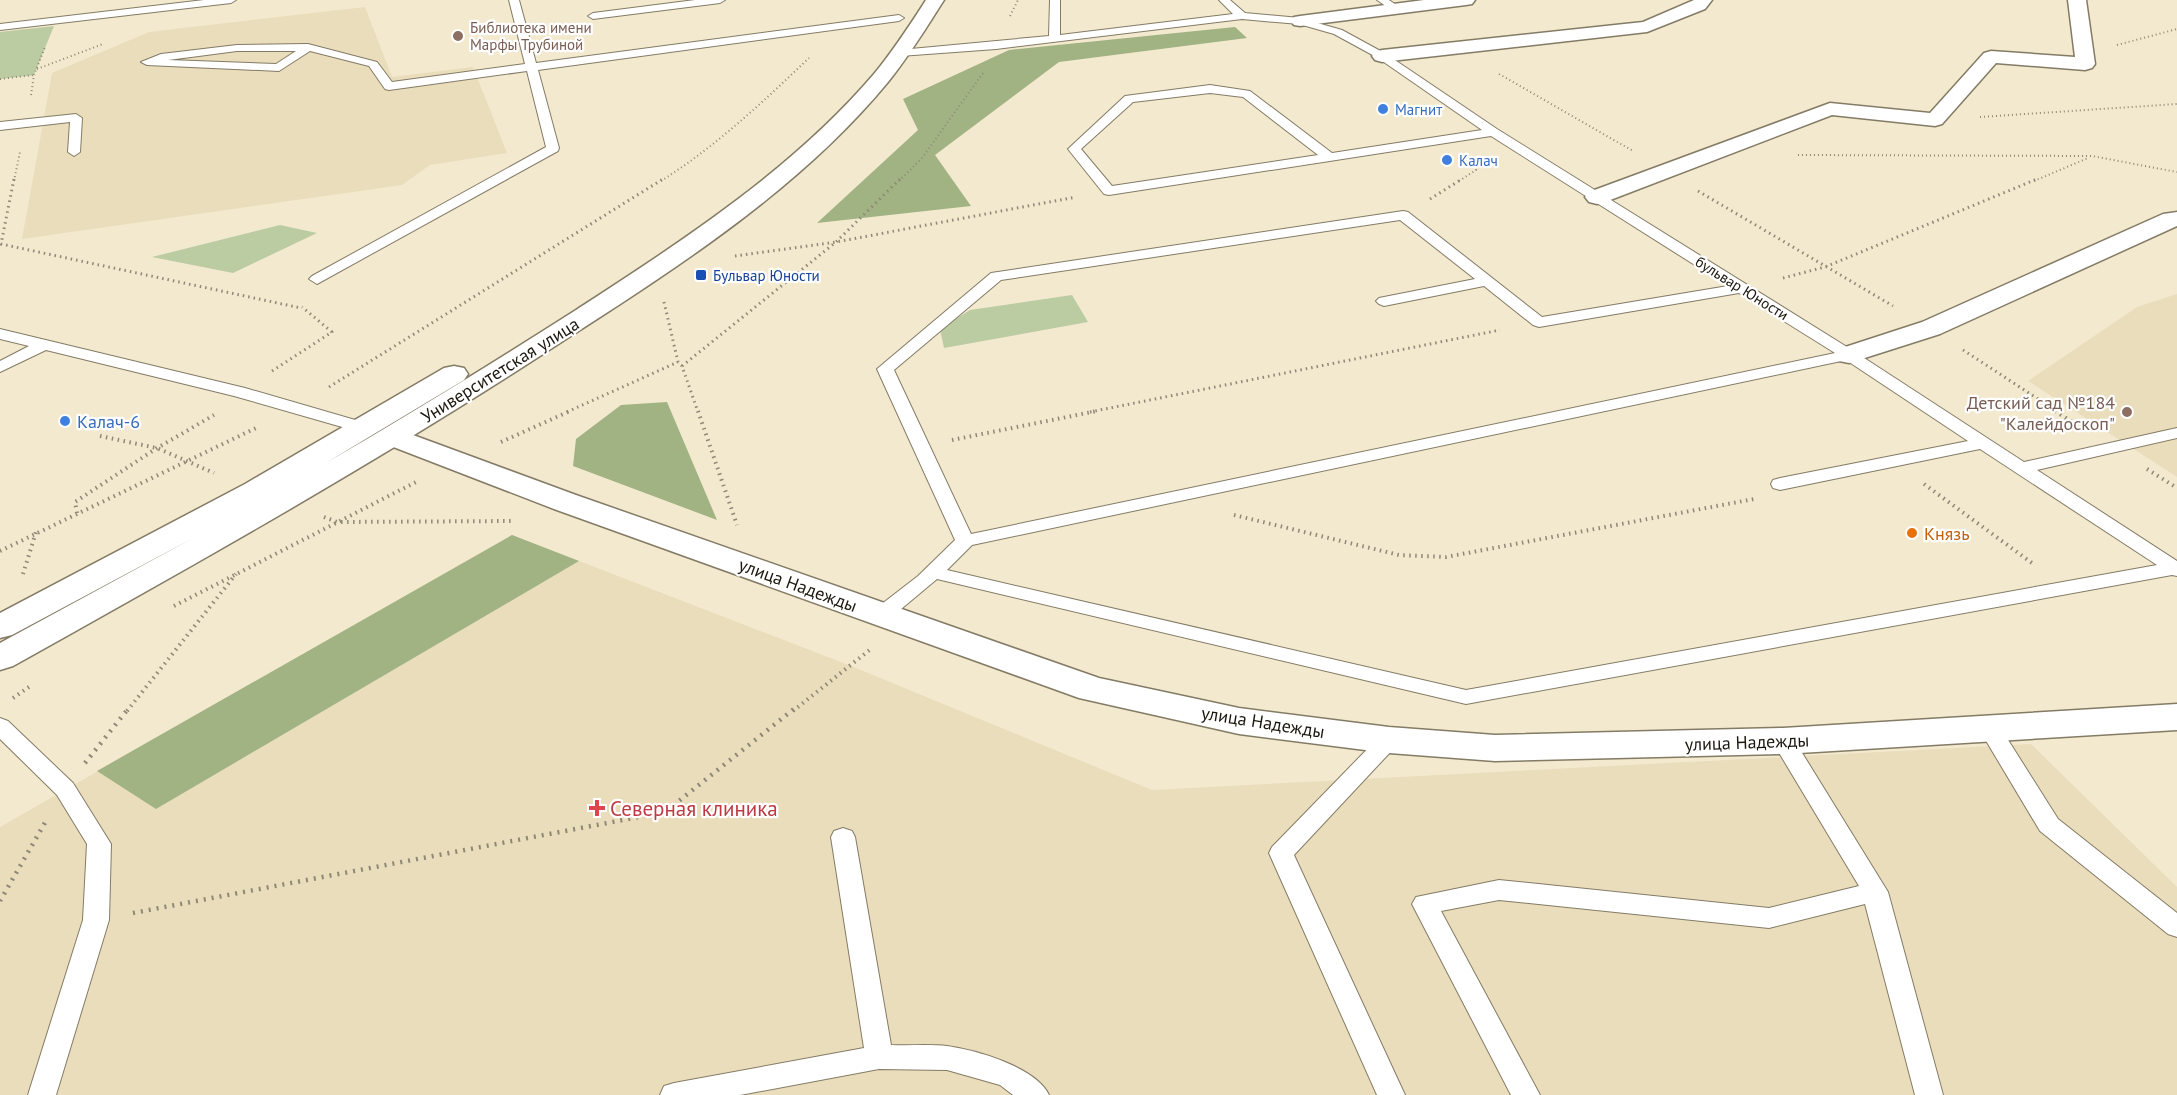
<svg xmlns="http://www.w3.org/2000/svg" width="2177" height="1095" viewBox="0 0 2177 1095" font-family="'PT Sans',sans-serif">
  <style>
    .built { fill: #eaddbc }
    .green { fill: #bbcba2 }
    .forest { fill: #a1b382 }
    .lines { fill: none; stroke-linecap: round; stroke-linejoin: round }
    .lane-casing { stroke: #847b65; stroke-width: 2 }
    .street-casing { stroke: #847b65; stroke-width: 3 }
    .secondary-casing { stroke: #847b65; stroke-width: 3 }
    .path-far3 { stroke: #8f8876; stroke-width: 2; stroke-dasharray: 1 3; stroke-linecap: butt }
    .path-far2 { stroke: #8f8876; stroke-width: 3; stroke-dasharray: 1.5 4; stroke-linecap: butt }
    .path-far1 { stroke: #8f8876; stroke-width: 4; stroke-dasharray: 1.5 4.5; stroke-linecap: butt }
    .path { stroke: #8f8876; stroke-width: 4.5; stroke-dasharray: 2 6; stroke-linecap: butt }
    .lane { fill: #fff; fill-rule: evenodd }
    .street { fill: #fff; fill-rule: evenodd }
    .secondary { fill: #fff; fill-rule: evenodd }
    .education-dot { fill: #8d6e63; stroke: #fff; stroke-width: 2 }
    .shop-dot { fill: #3f7fe0; stroke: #fff; stroke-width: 2 }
    .transit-dot { fill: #1a4fb4; stroke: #fff; stroke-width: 2 }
    .food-dot { fill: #e8710a; stroke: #fff; stroke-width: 2 }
    .health-dot { fill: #e0444e; stroke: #fff; stroke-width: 2 }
    .labels { text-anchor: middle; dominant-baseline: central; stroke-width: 4.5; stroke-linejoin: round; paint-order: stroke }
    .far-education-label { font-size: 15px; fill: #785e54; stroke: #fff; text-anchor: start }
    .far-shop-label { font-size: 15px; fill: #366cbe; stroke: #fff; text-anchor: start }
    .far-transit-label { font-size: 15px; fill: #164399; stroke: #fff; text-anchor: start }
    .far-street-label { font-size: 15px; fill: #1c180f; stroke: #fff }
    .street-label { font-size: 18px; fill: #1c180f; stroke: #fff }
    .education-label { font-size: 18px; fill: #785e54; stroke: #fff; text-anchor: end }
    .shop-label { font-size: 18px; fill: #366cbe; stroke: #fff; text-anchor: start }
    .food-label { font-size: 18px; fill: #c56008; stroke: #fff; text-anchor: start }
    .near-health-label { font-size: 21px; fill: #be3a42; stroke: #fff; text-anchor: start }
  </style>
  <rect width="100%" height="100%" fill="#f3e9cf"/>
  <!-- built -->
  <path class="built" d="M 365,7 L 392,77 L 473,67 L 507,153 L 430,165 L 402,185 L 22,239 L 52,73 L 149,32 Z
    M 2177,294 L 2177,477 L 2028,381 L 2137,307 Z
    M 512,535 L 851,666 L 1152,790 L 2031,744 L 2177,887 L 2177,1095 L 0,1095 L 0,827 Z"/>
  <!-- green -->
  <path class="green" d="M 54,26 L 34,75 L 0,79 L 0,32 Z
    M 280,225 L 317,233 L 233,273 L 152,257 Z
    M 1072,295 L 1088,322 L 944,348 L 940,329 L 970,310 Z"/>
  <!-- forest -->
  <path class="forest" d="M 1235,27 L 1247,38 L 1059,62 L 935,155 L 971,206 L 817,223 L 918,130 L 903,99 L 1009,50 Z
    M 667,402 L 717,520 L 573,466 L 576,439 L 621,405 Z
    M 512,535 L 579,561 L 156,809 L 97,771 Z"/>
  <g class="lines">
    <defs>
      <path id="lane" d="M 204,0 L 236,0 L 231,3 L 0,30 L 0,24 Z
        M 509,0 L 519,0 L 536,63 L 899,15 L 904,18 L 899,21 L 538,70 L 559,148 L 558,151 L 317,284 L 309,279 L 312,276 L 546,147 L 527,71 L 389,90 L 385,89 L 369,66 L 310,51 L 279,71 L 147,65 L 141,62 L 161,54 L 237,45 L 308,44 L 377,62 L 392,82 L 525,64 ZM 237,51 L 296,51 L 276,64 L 168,60 Z
        M 695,0 L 725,0 L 720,3 L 593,19 L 588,16 L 593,13 Z
        M 1050,0 L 1060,0 L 1060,35 L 1233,14 L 1219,0 L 1230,0 L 1245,13 L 1300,18 L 1342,30 L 1386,54 L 1497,129 L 1855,352 L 2024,462 L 2177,428 L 2177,438 L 2037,470 L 2177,561 L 2177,576 L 2172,575 L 1466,704 L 937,579 L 888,620 L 881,621 L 874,620 L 871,615 L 874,610 L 918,576 L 955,540 L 877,369 L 991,273 L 1403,211 L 1408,212 L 1542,317 L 1728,286 L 1491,136 L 1109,195 L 1104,194 L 1068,149 L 1125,96 L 1210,85 L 1250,91 L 1332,153 L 1482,130 L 1378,58 L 1334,34 L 1299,24 L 1242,19 L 996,49 L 900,56 L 894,53 L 900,50 L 1049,36 ZM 1210,93 L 1243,97 L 1318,155 L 1112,186 L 1081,149 L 1133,102 ZM 1400,220 L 1475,279 L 1379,298 L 1376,301 L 1379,304 L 1384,306 L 1484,286 L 1533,325 L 1539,327 L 1739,293 L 1835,353 L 971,534 L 894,370 L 1001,280 ZM 1846,360 L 1968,441 L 1780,478 L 1773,480 L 1771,484 L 1773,488 L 1780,490 L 1980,449 L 2157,565 L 1466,690 L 947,570 L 972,545 Z
        M 1377,0 L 1389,0 L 1402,9 L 1393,11 Z
        M 76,114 L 82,118 L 80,152 L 74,156 L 68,152 L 70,122 L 0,130 L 0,122 Z
        M 0,329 L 245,388 L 369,424 L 372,428 L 369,432 L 363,433 L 234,396 L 46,350 L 0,372 L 0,361 L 29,346 L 0,339 Z
        M 0,718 L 8,721 L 73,783 L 111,844 L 109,920 L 56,1095 L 28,1095 L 83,920 L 87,844 L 57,795 L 0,739 Z
        M 1990,721 L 1998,724 L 2058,819 L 2177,913 L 2177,937 L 2168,934 L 2040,831 L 1979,729 L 1982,724 Z
        M 1389,732 L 1397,735 L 1400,740 L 1397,745 L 1294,855 L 1405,1095 L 1377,1095 L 1269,853 L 1272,847 L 1381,735 Z
        M 1783,733 L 1791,735 L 1888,892 L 1943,1095 L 1915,1095 L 1865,904 L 1769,928 L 1499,900 L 1441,911 L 1540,1095 L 1511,1095 L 1412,904 L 1416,897 L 1499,880 L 1769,908 L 1859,886 L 1772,741 L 1775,735 Z
        M 843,828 L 852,831 L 855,837 L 891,1045 C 909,1046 929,1044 947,1046 C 976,1050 1036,1067 1049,1095 L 1013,1095 L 1000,1085 L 947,1070 L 879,1069 L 740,1095 L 660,1095 L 664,1086 L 674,1083 L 864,1048 L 831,837 L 834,831 Z"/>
      <path id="street" d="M 1424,0 L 1475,0 L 1472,4 L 1466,5 L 1300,26 L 1294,25 L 1291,21 L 1294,17 L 1300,16 Z
        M 1694,0 L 1712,0 L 1705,9 L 1647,32 L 1382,62 L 1375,60 L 1372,56 L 1375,52 L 1382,50 L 1643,22 Z
        M 2068,0 L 2086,0 L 2095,64 L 2092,68 L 2085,70 L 1996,63 L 1942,124 L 1935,126 L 1832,115 L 1605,202 L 1597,204 L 1589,202 L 1585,197 L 1589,192 L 1830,103 L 1930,113 L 1984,53 L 1991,51 L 2075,57 Z
        M 2177,212 L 2177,226 L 1940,334 L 1849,363 L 1839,361 L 1835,355 L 1839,349 L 1922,322 L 2163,214 Z
        M 394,428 L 576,495 L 1099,678 L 1239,708 L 1389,727 L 1495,735 L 1783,728 L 2177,704 L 2177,730 L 1783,754 L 1495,761 L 1389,753 L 1239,734 L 1079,698 L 554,509 L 383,443 L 379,437 L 383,431 Z"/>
      <path id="secondary" d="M 926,0 L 944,0 C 926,28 909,56 888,82 C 795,195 665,275 543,354 C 371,466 192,566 13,666 L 0,670 L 0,643 L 195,537 L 12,635 L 0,638 L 0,613 L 245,484 L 444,368 L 454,366 L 464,368 L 468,374 L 464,380 L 324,464 C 409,415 493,363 576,310 C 682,241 791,171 874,74 C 893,51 910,25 926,0 Z"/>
    </defs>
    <!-- lane casing -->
    <use href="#lane" class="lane-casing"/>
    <!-- street casing -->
    <use href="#street" class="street-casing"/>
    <!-- secondary casing -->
    <use href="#secondary" class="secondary-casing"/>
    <!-- path-far3 -->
    <path class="path-far3" d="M 1010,16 L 1018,0
      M 2117,45 L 2177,29
      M 37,69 L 103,44
      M 1499,74 L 1633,151
      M 0,79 L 34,75
      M 31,95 L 34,75 L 45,47
      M 1980,117 L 2177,104
      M 1798,155 L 2092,156 L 2177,172
      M 14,181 L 20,152
      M 661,181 C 715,147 763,102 809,58
      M 899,181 L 922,158 L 983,73
      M 1459,181 L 1476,170 L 1471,161
      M 2034,181 L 2088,158"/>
    <!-- path-far2 -->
    <path class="path-far2" d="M 14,179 L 1,244 L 301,308
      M 1698,191 L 1893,306
      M 1430,199 L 1462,179
      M 735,256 L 836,242 L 1076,197
      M 1783,278 L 1825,267 L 2037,179
      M 664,302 L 678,362 L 682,366 L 698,412
      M 1963,350 L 2058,412
      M 682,366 L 836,242 L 900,179
      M 272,371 L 332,332 L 302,307
      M 329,387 L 663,179
      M 567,412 L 678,362
      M 1090,412 L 1500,330"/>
    <!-- path-far1 -->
    <path class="path-far1" d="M 698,411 L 737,525
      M 2055,411 L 2077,425
      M 100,436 L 157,448 L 214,473
      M 952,440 L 1097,411
      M 501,442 L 570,411
      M 2147,469 L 2177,488
      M 1924,484 L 2032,563
      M 77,513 L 75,502 L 157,448 L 214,415
      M 1234,515 L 1399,555 L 1446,557 L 1754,499
      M 324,517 L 337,522 L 514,521
      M 0,551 L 256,428
      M 23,574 L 36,532
      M 174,606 L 416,482
      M 13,698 L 29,687
      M 127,711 L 236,574
      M 793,711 L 872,648"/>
    <!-- path -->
    <path class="path" d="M 85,763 L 128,709
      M 0,901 L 46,821
      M 133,913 L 665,812 L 794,709"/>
    <!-- lane -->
    <use href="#lane" class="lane"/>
    <!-- street -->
    <use href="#street" class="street"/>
    <!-- secondary -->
    <use href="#secondary" class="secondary"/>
  </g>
  <!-- markers -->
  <g class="education-dot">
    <circle cx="458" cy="36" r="6"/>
    <circle cx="2127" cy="412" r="6"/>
  </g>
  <g class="shop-dot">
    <circle cx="1383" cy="109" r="6"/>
    <circle cx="1447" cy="160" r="6"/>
    <circle cx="65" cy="421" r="6"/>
  </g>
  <rect class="transit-dot" x="695" y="269" width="12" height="12" rx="3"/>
  <circle class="food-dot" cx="1912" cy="533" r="6"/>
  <path class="health-dot" d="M594 799h6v6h6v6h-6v6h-6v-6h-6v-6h6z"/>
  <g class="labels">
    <!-- far-education labels -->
    <g class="far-education-label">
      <text x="470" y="27">Библиотека имени<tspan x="470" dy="17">Марфы Трубиной</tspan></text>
    </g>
    <!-- far-shop labels -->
    <g class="far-shop-label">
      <text x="1395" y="109">Магнит</text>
      <text x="1459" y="160">Калач</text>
    </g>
    <!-- far-transit labels -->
    <g class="far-transit-label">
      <text x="713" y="275">Бульвар Юности</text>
    </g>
    <!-- far-street labels -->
    <g class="far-street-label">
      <text transform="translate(1742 288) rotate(32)">бульвар Юности</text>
    </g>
    <!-- street labels -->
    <g class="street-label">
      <text transform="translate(500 370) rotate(-32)">Университетская улица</text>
      <text transform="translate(798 585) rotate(20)">улица Надежды</text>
      <text transform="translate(1263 722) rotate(9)">улица Надежды</text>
      <text transform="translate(1747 742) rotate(-2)">улица Надежды</text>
    </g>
    <!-- education labels -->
    <g class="education-label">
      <text x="2115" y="402">Детский сад №184<tspan x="2115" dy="21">"Калейдоскоп"</tspan></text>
    </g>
    <!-- shop labels -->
    <g class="shop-label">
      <text x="77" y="421">Калач-6</text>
    </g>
    <!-- food labels -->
    <g class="food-label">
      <text x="1924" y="533">Князь</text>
    </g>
    <!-- near-health labels -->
    <g class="near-health-label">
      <text x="610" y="808">Северная клиника</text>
    </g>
  </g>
</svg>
